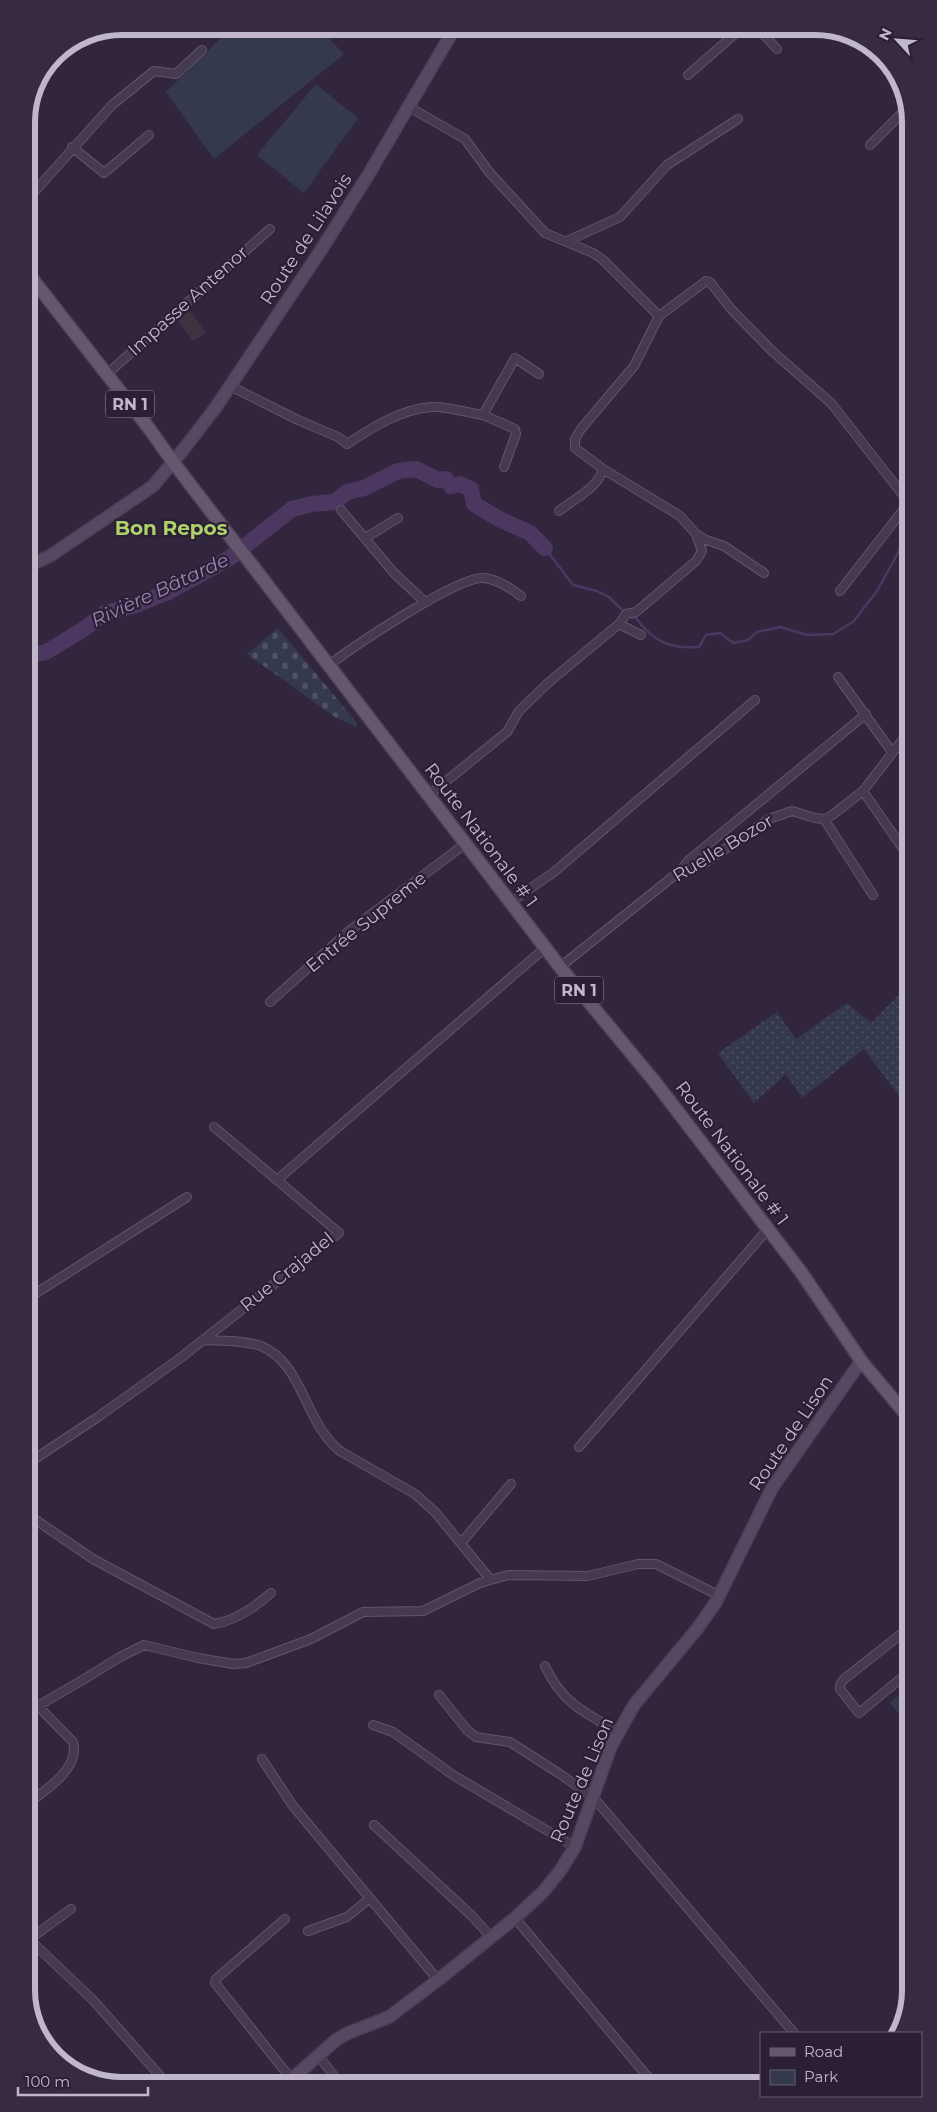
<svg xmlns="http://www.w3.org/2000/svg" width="937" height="2112" viewBox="0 0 937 2112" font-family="Montserrat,sans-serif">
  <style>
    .medical { fill: #403240 }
    .grass { fill: url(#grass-dots) }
    .cemetery { fill: url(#cemetery-stones) }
    .park { fill: #34394e }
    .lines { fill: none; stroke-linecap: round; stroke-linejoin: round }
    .stream { stroke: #4c3761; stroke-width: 2.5 }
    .river { stroke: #4c3761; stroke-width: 16 }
    .street-casing { stroke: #60556a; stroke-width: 10 }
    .secondary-casing { stroke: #4b4155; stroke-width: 14 }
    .primary-casing { stroke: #4b4155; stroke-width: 15 }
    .street { stroke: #453a4f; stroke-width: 8 }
    .secondary { stroke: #564862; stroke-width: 11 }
    .primary { stroke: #63586f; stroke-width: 12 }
    .labels { text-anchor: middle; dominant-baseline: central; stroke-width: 4.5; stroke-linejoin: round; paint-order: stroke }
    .shield { fill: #2a1f34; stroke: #94899d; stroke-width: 1 }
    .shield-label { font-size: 16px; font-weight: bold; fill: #c1b7ca }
    .street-label { font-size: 18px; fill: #c1b7ca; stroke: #2a1f34 }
    .water-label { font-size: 19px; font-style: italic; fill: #9c86b4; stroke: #2a1f34 }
    .quarter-label { font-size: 20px; font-weight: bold; fill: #aed269; stroke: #2a1f34 }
    .rim { fill: none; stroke: #c1b7ca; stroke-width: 6 }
  </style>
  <defs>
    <pattern id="grass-dots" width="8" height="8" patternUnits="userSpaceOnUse" patternTransform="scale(1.25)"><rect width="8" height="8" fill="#34394e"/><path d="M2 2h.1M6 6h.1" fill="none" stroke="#505366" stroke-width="1.8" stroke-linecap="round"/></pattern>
    <pattern id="cemetery-stones" width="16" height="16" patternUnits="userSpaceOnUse" patternTransform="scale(1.25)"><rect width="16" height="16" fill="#34394e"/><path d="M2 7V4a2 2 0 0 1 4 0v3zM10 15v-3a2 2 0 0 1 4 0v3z" fill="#505366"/></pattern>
  </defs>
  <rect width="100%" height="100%" fill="#32263f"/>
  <!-- medical -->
  <path class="medical" d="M 190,311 L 206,333 L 193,341 L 177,320 Z"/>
  <!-- grass -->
  <path class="grass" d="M 908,986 L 908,1108 L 864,1049 L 802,1098 L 786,1074 L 754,1103 L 718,1053 L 777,1012 L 796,1039 L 847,1003 L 871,1023 Z"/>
  <!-- cemetery -->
  <path class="cemetery" d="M 278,628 L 357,723 L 356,727 L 335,717 L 247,654 Z"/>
  <!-- park -->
  <path class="park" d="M 233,26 L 317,26 L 344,54 L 214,159 L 166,92 Z
    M 316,84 L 358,118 L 304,193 L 257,155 Z
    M 910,1686 L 910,1727 L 890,1703 Z"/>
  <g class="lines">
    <!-- stream -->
    <path class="stream" d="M 545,548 L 573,585 L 597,591 L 609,597 L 626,614
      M 630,617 L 636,618 C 653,642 671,649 699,647 L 706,635 L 720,633 L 733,643 L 748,640 L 757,632 L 780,627 L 807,635 L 833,634 L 853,622 L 877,591 L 899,551 L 907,527"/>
    <!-- river -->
    <path class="river" d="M 28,656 L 46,652 L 84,629 L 105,613 L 133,606 L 168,592 L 203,573 L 231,557 L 292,509 L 312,504 L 335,502 L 347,492 L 364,488 L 398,471 L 416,469 L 438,480 L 446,479 L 451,486 L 460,484 L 471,489 L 474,504 L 501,520 L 530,533 L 545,548"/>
    <defs>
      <path id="street" d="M 439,26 L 451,35
        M 756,26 L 777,49
        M 688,75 L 744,26
        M 409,107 L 465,139 L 489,172 L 545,233 L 593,253 L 603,260 L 659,316 L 706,281 L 710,282 L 731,309 L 772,351 L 831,403 L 907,500
        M 870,145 L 906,109
        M 72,147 L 104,173 L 149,135
        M 27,200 L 112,105 L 154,71 L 176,74 L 202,50
        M 567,241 L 620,217 L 667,165 L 738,119
        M 107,374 L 270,229
        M 230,386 L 298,420 L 338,437 L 347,444 C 373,427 401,409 432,407 C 448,406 467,413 483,415 L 515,358 L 539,374
        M 483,415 L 515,429 L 516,434 L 504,467
        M 341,510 L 394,573 L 425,602
        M 559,511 C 574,499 598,488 603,469
        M 696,534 L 706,540 L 724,546 L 764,573
        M 365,538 L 398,518
        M 840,591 L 907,505
        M 619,624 L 626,614 L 636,612 L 696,561 L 702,551 L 696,534 L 680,516 L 603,469 L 575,448 L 575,439 L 581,429 L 634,366 L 659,316
        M 329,665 C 353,647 459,575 484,578 C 499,580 510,588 521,596
        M 838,677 L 892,752
        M 900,743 L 907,753
        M 863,791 L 908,856
        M 429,795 L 507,732 L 519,711 L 548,683 L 619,624 L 641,635
        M 824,819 L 873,895
        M 680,871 L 689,860 L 866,714
        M 511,902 L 554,872 L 755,700
        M 560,967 L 680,871 L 706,862 L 769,819 L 792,811 L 815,818 L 824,819 L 831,816 L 863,791 L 907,734
        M 270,1002 L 349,931 L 465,844
        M 214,1127 L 277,1180
        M 30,1297 L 187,1197
        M 204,1340 C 222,1341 243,1340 261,1346 C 303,1363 304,1422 340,1451 L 415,1494 L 435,1512 L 490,1579
        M 897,1402 L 909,1390
        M 579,1447 L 768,1229
        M 30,1462 L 98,1417 L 179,1359 L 339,1233 L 277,1180 L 546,947
        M 30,1516 L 93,1559 L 214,1624 C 236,1621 255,1607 271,1593
        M 461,1543 L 511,1484
        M 910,1627 L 843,1680 L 840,1685 L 840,1689 L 859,1713 L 910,1671
        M 545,1666 C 561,1702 586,1714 619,1732
        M 439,1695 L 467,1730 L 476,1737 L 510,1742 L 560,1774 L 594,1798 L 794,2033
        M 31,1710 L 86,1678 L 120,1657 L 144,1645 L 198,1658 L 233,1664 L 246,1663 L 311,1639 L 363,1612 L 423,1611 L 480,1583 L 508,1575 L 588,1576 L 638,1564 L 656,1564 L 720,1596
        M 373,1725 L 393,1732 L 453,1775 L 575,1847
        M 262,1759 L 293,1806 L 438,1980
        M 910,1772 L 910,1771
        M 31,1801 C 49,1788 80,1767 73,1742 L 37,1705
        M 374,1825 L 472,1916 L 491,1937
        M 515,1918 L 652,2082
        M 285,1919 L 216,1979 L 215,1983 L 292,2080
        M 308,1931 L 347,1917 L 369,1899
        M 31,1938 L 71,1909
        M 31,1941 L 93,2000 L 168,2085
        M 318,2055 L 340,2084"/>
      <path id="secondary" d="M 28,566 L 50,556 L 153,486 L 183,450 L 216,407 L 321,250 L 367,177 L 456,26
        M 286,2084 L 336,2040 L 348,2033 L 389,2017 L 438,1980 L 515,1918 L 543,1892 L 560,1871 L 575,1847 L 611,1746 L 634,1705 L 697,1629 L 716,1602 L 772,1488 L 857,1367 L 862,1362"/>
      <path id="primary" d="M 27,272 L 148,427 L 173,462 L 560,967 L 655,1082 L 801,1272 L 862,1362 L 909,1418"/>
    </defs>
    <!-- street casing -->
    <use href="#street" class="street-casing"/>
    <!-- secondary casing -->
    <use href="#secondary" class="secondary-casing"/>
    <!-- primary casing -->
    <use href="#primary" class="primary-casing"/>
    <!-- street -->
    <use href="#street" class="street"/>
    <!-- secondary -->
    <use href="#secondary" class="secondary"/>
    <!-- primary -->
    <use href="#primary" class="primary"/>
  </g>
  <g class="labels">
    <!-- shield labels -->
    <g class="shield">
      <rect x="106" y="390.5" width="48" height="27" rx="4"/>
      <rect x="555" y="976.5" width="48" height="27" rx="4"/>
    </g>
    <g class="shield-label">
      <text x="130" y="404">RN 1</text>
      <text x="579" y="990">RN 1</text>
    </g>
    <!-- street labels -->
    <g class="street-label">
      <text transform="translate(306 239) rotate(-57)">Route de Lilavois</text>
      <text transform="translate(188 301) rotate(-42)">Impasse Antenor</text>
      <text transform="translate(481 835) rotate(53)">Route Nationale # 1</text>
      <text transform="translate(723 848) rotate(-31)">Ruelle Bozor</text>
      <text transform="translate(366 922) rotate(-39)">Entrée Supreme</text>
      <text transform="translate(732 1153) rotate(53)">Route Nationale # 1</text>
      <text transform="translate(287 1272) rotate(-39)">Rue Crajadel</text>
      <text transform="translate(791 1433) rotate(-56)">Route de Lison</text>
      <text transform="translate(582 1780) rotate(-67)">Route de Lison</text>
    </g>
    <!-- water labels -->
    <g class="water-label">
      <text transform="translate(160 590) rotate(-25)">Rivière Bâtarde</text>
    </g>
    <!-- quarter labels -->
    <g class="quarter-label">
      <text x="171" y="528">Bon Repos</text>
    </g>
  </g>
  <!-- crop -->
  <path d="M0 0H937V2112H0ZM122 35H815A87 87 0 0 1 902 122V1990A87 87 0 0 1 815 2077H122A87 87 0 0 1 35 1990V122A87 87 0 0 1 122 35Z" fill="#362b40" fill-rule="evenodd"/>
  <path class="rim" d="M122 35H815A87 87 0 0 1 902 122V1990A87 87 0 0 1 815 2077H122A87 87 0 0 1 35 1990V122A87 87 0 0 1 122 35Z"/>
  <!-- legend -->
  <rect x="760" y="2032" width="162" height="65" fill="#2a1f34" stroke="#665c70"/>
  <rect x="770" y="2048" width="25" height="8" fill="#63586f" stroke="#665c70"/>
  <text x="804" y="2057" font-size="15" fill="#c1b7ca">Road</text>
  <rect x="770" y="2070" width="25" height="15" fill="#34394e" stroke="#665c70"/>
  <text x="804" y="2082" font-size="15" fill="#c1b7ca">Park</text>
  <!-- north arrow -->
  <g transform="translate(897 40) rotate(296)" stroke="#2a1f34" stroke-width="4" paint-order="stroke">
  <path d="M0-4L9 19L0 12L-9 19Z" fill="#c1b7ca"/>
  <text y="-8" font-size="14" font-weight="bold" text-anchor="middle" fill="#c1b7ca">N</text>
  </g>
  <!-- scale -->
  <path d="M18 2087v8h130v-8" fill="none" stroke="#c1b7ca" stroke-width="2.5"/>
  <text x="25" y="2087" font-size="15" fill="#c1b7ca" stroke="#2a1f34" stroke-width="4" paint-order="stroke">100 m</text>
</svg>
